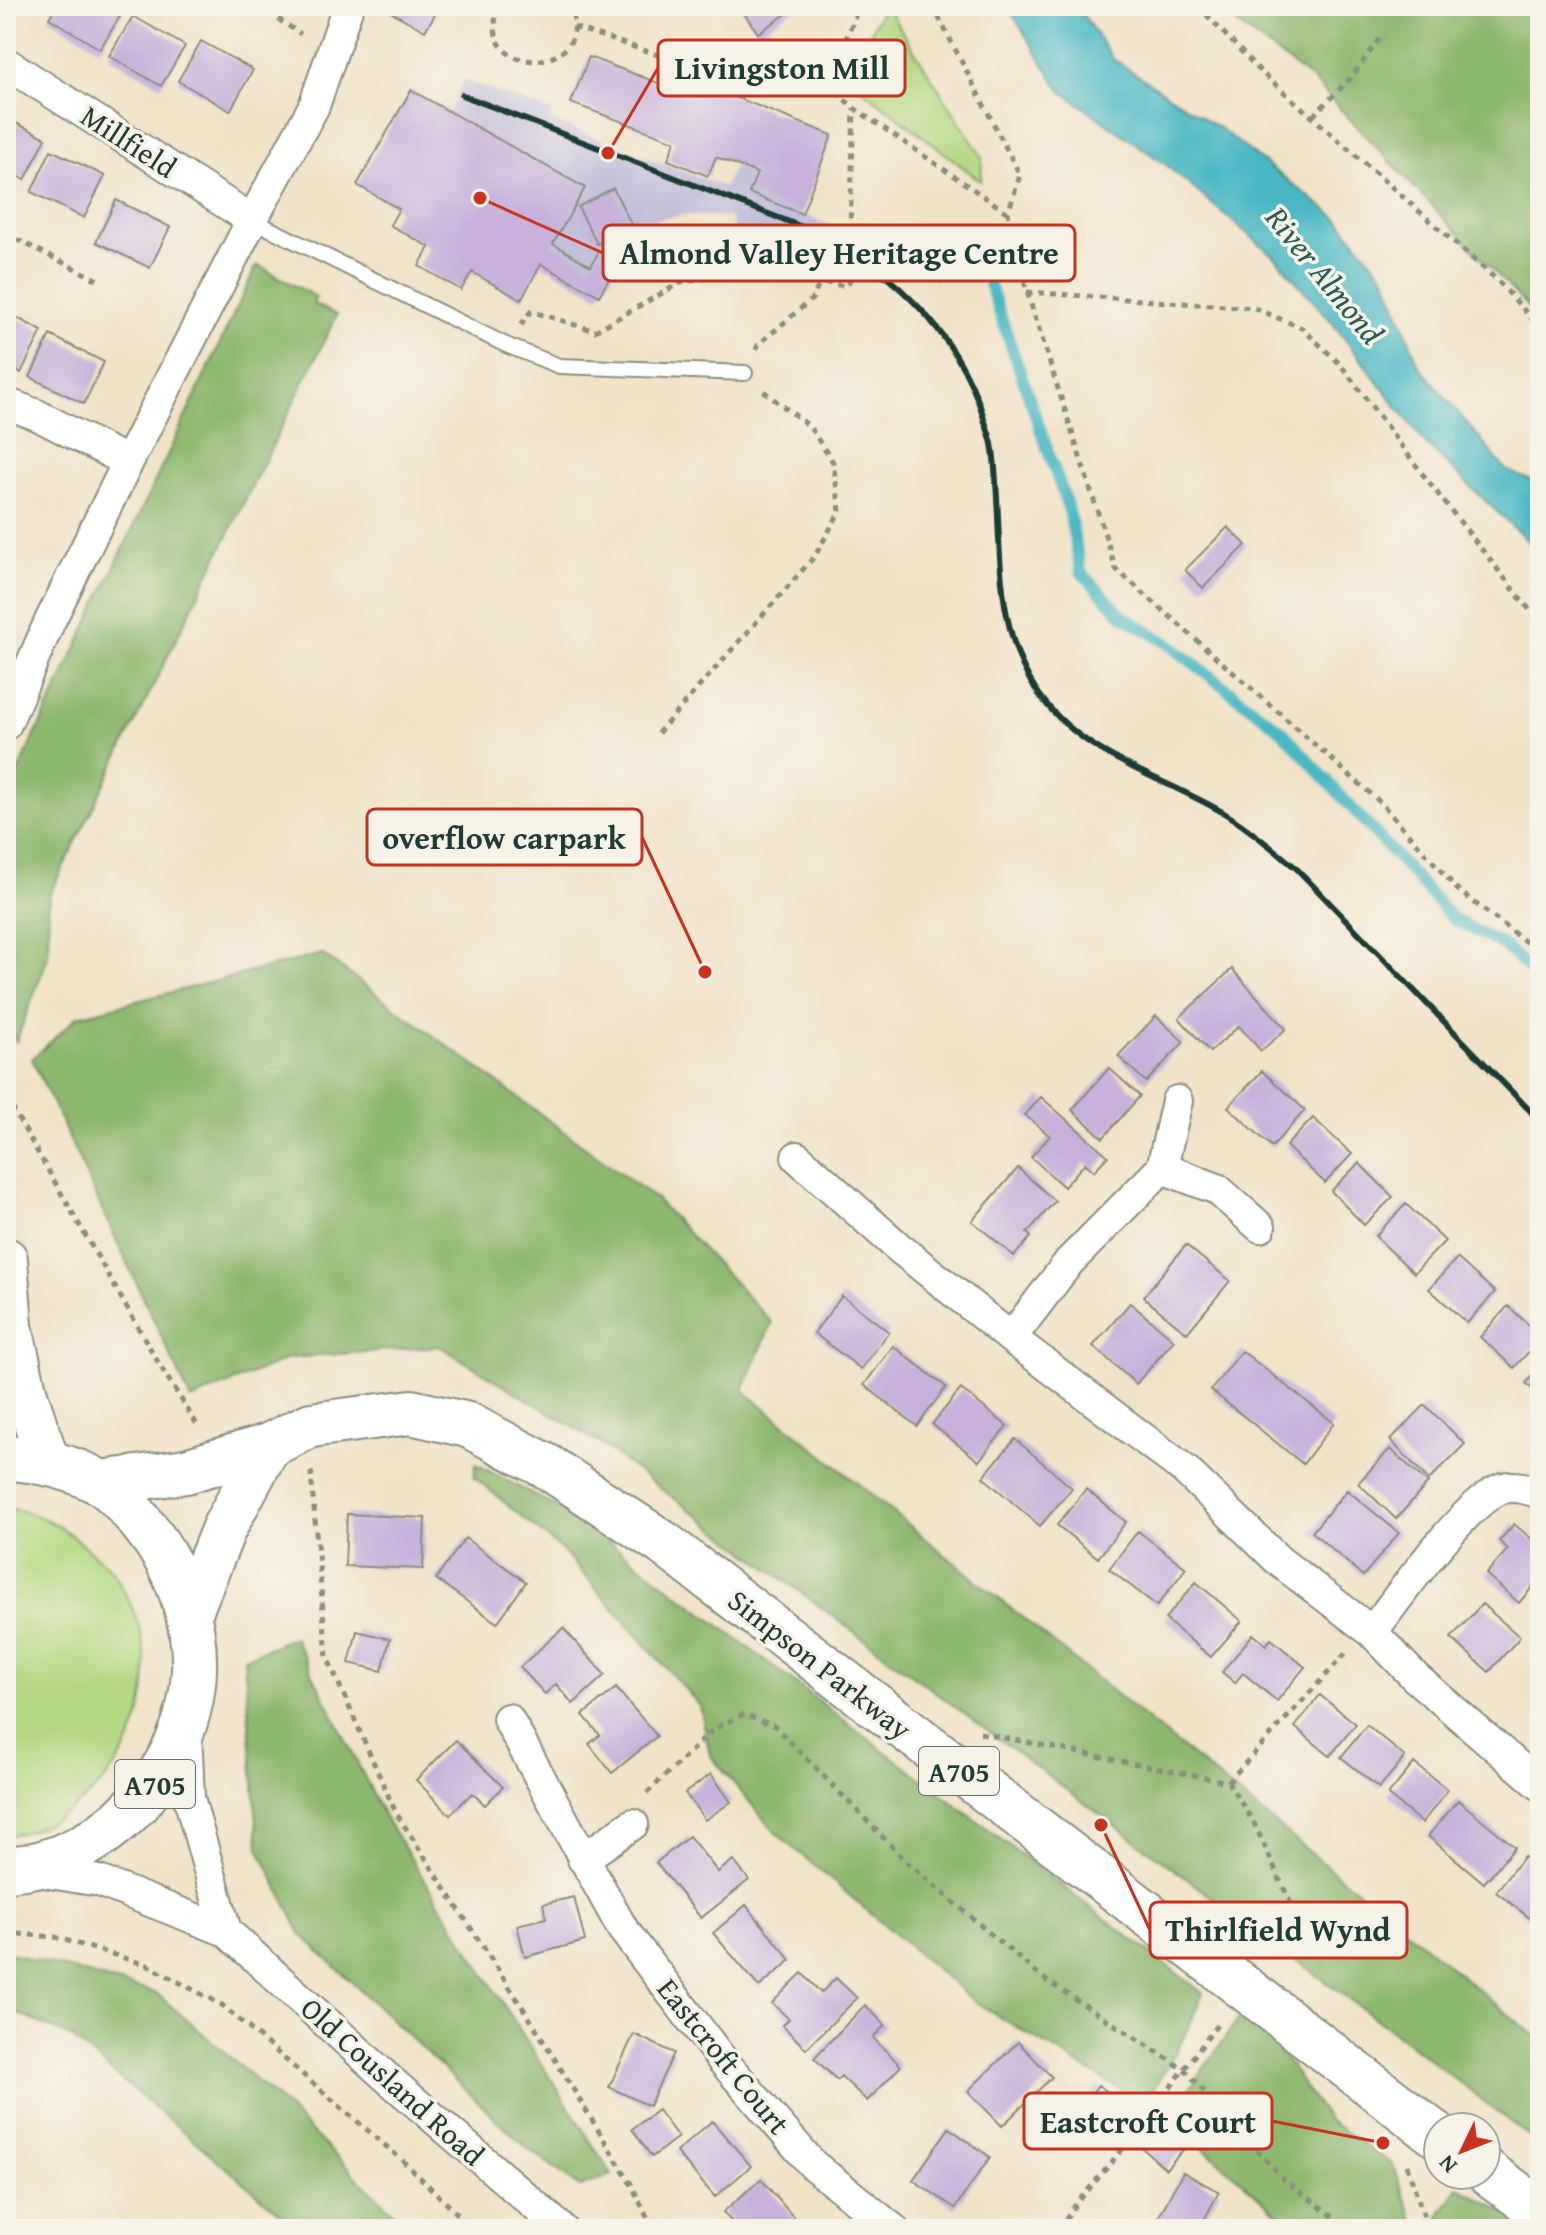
<svg xmlns="http://www.w3.org/2000/svg" width="1546" height="2235" viewBox="0 0 1546 2235" font-family="'Gentium Book Plus',serif">
  <style>
    .industrial { fill: #c4c0db }
    .green { fill: #b3d881; stroke: #698a5a; stroke-width: 2 }
    .forest { fill: #8eb86f; stroke: #567a52; stroke-width: 2 }
    .water { fill: #4ab8c4; stroke: #347a7c; stroke-width: 2 }
    .lines { fill: none; stroke-linecap: round; stroke-linejoin: round }
    .stream { stroke: #4ab8c4; stroke-width: 12 }
    .building { fill: #c8b2dc }
    .service-casing { stroke: #88907e; stroke-width: 18 }
    .minor-casing { stroke: #88907e; stroke-width: 34 }
    .secondary-casing { stroke: #88907e; stroke-width: 46 }
    .primary-casing { stroke: #88907e; stroke-width: 48 }
    .path { stroke: #88907e; stroke-width: 5; stroke-dasharray: 6 6; stroke-linecap: butt }
    .service { stroke: #fff; stroke-width: 14 }
    .minor { stroke: #fff; stroke-width: 30 }
    .secondary { stroke: #fff; stroke-width: 42 }
    .primary { stroke: #fff; stroke-width: 44 }
    .rail { stroke: #1f3d34; stroke-width: 6 }
    .labels { text-anchor: middle; dominant-baseline: central; stroke-width: 7; stroke-linejoin: round; paint-order: stroke }
    .shield { fill: #f7f3e8; stroke: #60746a; stroke-width: 2 }
    .shield-label { font-size: 28px; font-weight: bold; fill: #1f3d34 }
    .street-label { font-size: 30px; fill: #1f3d34; stroke: #f7f3e8 }
    .water-label { font-size: 32px; font-style: italic; fill: #2a5c58; stroke: #f7f3e8 }
    .leader { fill: none; stroke: #c8321e; stroke-width: 3 }
    .callout-dot { fill: #c8321e; stroke: #f7f3e8; stroke-width: 3 }
    .callout { fill: #f7f3e8; stroke: #c8321e; stroke-width: 3 }
    .callout-label { font-size: 32px; text-anchor: middle; font-weight: bold; fill: #1f3d34 }
  </style>
  <rect width="100%" height="100%" fill="#f7f3e8"/>
  <filter id="ink" filterUnits="userSpaceOnUse"><feTurbulence type="fractalNoise" baseFrequency=".0125" numOctaves="2"/><feDisplacementMap in="SourceGraphic" scale="16" xChannelSelector="R" yChannelSelector="G"/><feConvolveMatrix kernelMatrix="1 2 1 2 8 2 1 2 1" color-interpolation-filters="sRGB"/></filter>
  <filter id="wash" filterUnits="userSpaceOnUse"><feTurbulence type="fractalNoise" baseFrequency=".006" numOctaves="4" result="noise"/><feDisplacementMap in="SourceGraphic" scale="32" xChannelSelector="R" yChannelSelector="G"/><feGaussianBlur stdDeviation="1.8" result="paint"/><feColorMatrix in="noise" values="0 0 0 0 0 0 0 0 0 0 0 0 0 0 0 0 0 1.4 0 .05"/><feComposite in="paint" operator="in"/></filter>
  <g filter="url(#wash)">
    <rect width="100%" height="100%" fill="#f2e3c8"/>
    <!-- industrial -->
    <path class="industrial" d="M 463,80 L 552,112 L 549,120 L 724,187 L 735,165 L 757,173 L 750,194 L 839,228 L 817,265 L 796,254 L 743,262 L 730,217 L 683,215 L 660,219 L 634,228 L 611,258 L 599,251 L 591,266 L 553,244 L 585,188 L 450,111 Z"/>
    <!-- green -->
    <path class="green" d="M 883,6 L 886,6 L 982,157 L 981,181 L 849,79 Z
      M 6,1508 C 42,1513 64,1527 91,1552 C 98,1558 106,1565 113,1572 C 119,1580 123,1590 128,1599 C 166,1673 140,1761 73,1808 C 54,1822 29,1833 6,1836 Z"/>
    <!-- forest -->
    <path class="forest" d="M 1213,6 L 1540,6 L 1540,320 L 1313,80 Z
      M 257,265 L 316,297 L 313,304 L 337,315 L 49,896 L 48,957 L 16,1042 L 6,1024 L 6,797 Z
      M 322,954 L 656,1199 L 772,1323 L 743,1390 L 1540,2040 L 1540,2145 L 1411,2045 L 601,1444 L 439,1346 L 289,1358 L 191,1400 L 32,1059 L 78,1016 Z
      M 476,1464 L 579,1519 L 1203,1993 L 1183,2040 L 1144,2104 L 972,2000 L 775,1832 L 710,1755 L 700,1706 L 563,1551 L 474,1477 Z
      M 294,1637 L 384,1816 L 612,2175 L 580,2187 L 525,2146 L 301,1934 L 259,1848 L 244,1658 Z
      M 6,1952 L 156,1993 L 280,2101 L 410,2229 L 299,2229 L 71,2037 L 6,2008 Z
      M 1238,2019 L 1272,2040 L 1328,2120 L 1392,2164 L 1417,2229 L 1313,2229 L 1281,2216 L 1169,2118 Z
      M 1458,2187 L 1535,2229 L 1441,2229 L 1439,2216 Z"/>
    <!-- water -->
    <path class="water" d="M 1007,6 L 1077,6 L 1113,59 L 1219,128 L 1337,218 L 1386,278 L 1419,366 L 1506,470 L 1540,484 L 1540,553 L 1426,444 L 1330,320 L 1276,258 L 1166,165 L 1061,91 Z"/>
    <g class="lines">
      <!-- stream -->
      <path class="stream" d="M 989,283 L 1069,511 L 1081,572 L 1122,615 L 1167,643 L 1282,731 L 1453,919 L 1503,945 L 1540,979"/>
    </g>
    <g id="blocks">
      <!-- building -->
      <path class="building" d="M 56,6 L 118,6 L 124,10 L 100,49 L 49,18 Z
        M 381,6 L 440,6 L 425,31 Z
        M 739,6 L 798,6 L 758,33 Z
        M 133,16 L 185,46 L 161,86 L 109,56 Z
        M 201,41 L 253,70 L 230,111 L 178,81 Z
        M 589,57 L 661,84 L 666,70 L 832,135 L 802,214 L 749,193 L 757,173 L 716,157 L 708,176 L 668,160 L 675,141 L 571,103 Z
        M 411,90 L 585,188 L 553,244 L 591,266 L 599,251 L 619,262 L 599,296 L 541,264 L 521,300 L 472,272 L 461,290 L 419,266 L 429,247 L 390,225 L 399,209 L 357,185 Z
        M 6,118 L 46,138 L 25,180 L 6,170 Z
        M 51,150 L 105,176 L 84,218 L 31,192 Z
        M 613,188 L 632,226 L 597,244 L 578,207 Z
        M 116,200 L 170,227 L 150,268 L 96,242 Z
        M 6,312 L 42,331 L 21,373 L 6,365 Z
        M 50,335 L 104,362 L 84,404 L 30,377 Z
        M 6,447 L 13,451 L 6,465 Z
        M 1228,527 L 1246,545 L 1203,588 L 1185,570 Z
        M 1232,969 L 1286,1029 L 1261,1051 L 1239,1026 L 1210,1052 L 1179,1018 Z
        M 1156,1016 L 1184,1042 L 1146,1082 L 1118,1056 Z
        M 1109,1068 L 1140,1096 L 1103,1138 L 1072,1110 Z
        M 1262,1071 L 1305,1110 L 1272,1147 L 1228,1107 Z
        M 1041,1097 L 1108,1156 L 1094,1171 L 1085,1163 L 1064,1187 L 1031,1157 L 1050,1136 L 1025,1115 Z
        M 1313,1118 L 1352,1154 L 1325,1183 L 1286,1146 Z
        M 1359,1163 L 1393,1197 L 1364,1225 L 1331,1191 Z
        M 1018,1168 L 1055,1201 L 1027,1233 L 1031,1237 L 1014,1256 L 972,1221 Z
        M 1406,1204 L 1445,1241 L 1414,1273 L 1375,1236 Z
        M 1186,1245 L 1230,1281 L 1187,1333 L 1143,1297 Z
        M 1457,1258 L 1495,1292 L 1467,1323 L 1429,1289 Z
        M 842,1296 L 889,1332 L 861,1369 L 814,1333 Z
        M 1130,1303 L 1174,1340 L 1136,1384 L 1093,1346 Z
        M 1508,1306 L 1540,1335 L 1540,1339 L 1514,1368 L 1480,1337 Z
        M 893,1346 L 946,1387 L 917,1426 L 864,1385 Z
        M 1242,1351 L 1334,1423 L 1303,1464 L 1211,1390 Z
        M 1540,1367 L 1540,1396 L 1526,1383 Z
        M 961,1389 L 1007,1426 L 979,1461 L 932,1424 Z
        M 1425,1405 L 1465,1444 L 1429,1480 L 1390,1440 Z
        M 1015,1439 L 1072,1488 L 1040,1526 L 983,1477 Z
        M 1390,1449 L 1428,1483 L 1396,1519 L 1358,1483 Z
        M 1086,1489 L 1126,1522 L 1098,1558 L 1057,1525 Z
        M 1347,1490 L 1399,1533 L 1363,1576 L 1312,1532 Z
        M 347,1514 L 425,1518 L 423,1569 L 345,1566 Z
        M 1514,1524 L 1540,1546 L 1540,1578 L 1519,1603 L 1486,1574 L 1508,1549 L 1499,1541 Z
        M 1138,1531 L 1186,1568 L 1157,1606 L 1109,1569 Z
        M 465,1538 L 526,1582 L 497,1623 L 436,1579 Z
        M 1196,1582 L 1242,1621 L 1211,1657 L 1165,1619 Z
        M 1482,1604 L 1520,1637 L 1489,1672 L 1451,1638 Z
        M 563,1628 L 605,1675 L 573,1704 L 556,1684 L 545,1694 L 520,1667 Z
        M 357,1631 L 390,1639 L 382,1671 L 349,1663 Z
        M 1253,1634 L 1266,1645 L 1271,1639 L 1305,1667 L 1277,1701 L 1243,1673 L 1235,1683 L 1222,1672 Z
        M 616,1688 L 657,1736 L 612,1773 L 589,1744 L 600,1735 L 583,1715 Z
        M 1320,1695 L 1356,1724 L 1330,1756 L 1295,1727 Z
        M 1367,1725 L 1405,1757 L 1379,1788 L 1341,1757 Z
        M 456,1740 L 503,1787 L 485,1805 L 472,1793 L 450,1815 L 416,1780 Z
        M 1414,1763 L 1448,1790 L 1422,1823 L 1388,1795 Z
        M 711,1774 L 731,1802 L 705,1820 L 685,1793 Z
        M 1458,1800 L 1515,1847 L 1484,1883 L 1428,1836 Z
        M 689,1836 L 718,1872 L 733,1860 L 749,1880 L 701,1918 L 656,1863 Z
        M 1524,1856 L 1540,1868 L 1540,1926 L 1496,1892 Z
        M 574,1897 L 585,1941 L 525,1957 L 517,1925 L 546,1918 L 543,1904 Z
        M 746,1905 L 791,1960 L 759,1987 L 713,1933 Z
        M 802,1973 L 821,1993 L 836,1978 L 857,1998 L 806,2049 L 782,2025 L 789,2019 L 772,2003 Z
        M 865,2005 L 885,2025 L 873,2038 L 901,2066 L 867,2101 L 841,2076 L 837,2080 L 814,2058 Z
        M 634,2034 L 674,2053 L 649,2106 L 609,2087 Z
        M 1018,2042 L 1052,2077 L 1002,2126 L 968,2091 Z
        M 1098,2085 L 1126,2105 L 1107,2132 L 1079,2111 Z
        M 658,2110 L 678,2137 L 652,2157 L 632,2129 Z
        M 712,2121 L 751,2166 L 715,2197 L 676,2152 Z
        M 1162,2123 L 1188,2144 L 1166,2169 L 1141,2147 Z
        M 949,2128 L 990,2157 L 955,2208 L 913,2180 Z
        M 1183,2172 L 1219,2192 L 1199,2229 L 1152,2229 Z
        M 761,2179 L 796,2220 L 791,2225 L 795,2229 L 738,2229 L 723,2212 Z"/>
    </g>
  </g>
  <g filter="url(#ink)">
    <use href="#blocks" fill-opacity="0" stroke="#88907e" stroke-width="2"/>
    <g class="lines">
      <defs>
        <path id="service" d="M 252,220 L 506,345 L 559,366 L 745,373"/>
        <path id="minor" d="M 6,63 L 252,220
          M 6,403 L 37,415 L 128,462
          M 6,724 L 49,623 L 128,462 L 252,220 L 314,106 L 348,6
          M 797,1157 L 898,1247 L 1011,1338 L 1185,1470 L 1279,1561 L 1372,1632 L 1415,1677 L 1540,1785
          M 1162,1168 L 1217,1189 L 1260,1227
          M 1011,1338 L 1069,1262 L 1162,1168 L 1177,1101
          M 1372,1632 C 1397,1599 1468,1498 1503,1488 C 1516,1485 1528,1489 1540,1493
          M 508,1719 L 622,1928 L 723,2061 L 813,2165 L 893,2229
          M 186,1730 L 189,1798 L 226,1931
          M 583,1859 L 633,1824
          M 32,1870 L 99,1881 L 226,1931 L 385,2076 L 562,2229"/>
        <path id="secondary" d="M 6,1259 L 11,1327 L 26,1395 L 48,1461"/>
        <path id="primary" d="M 6,1457 C 39,1460 70,1466 99,1482 C 117,1491 134,1514 146,1529 C 177,1567 196,1621 194,1670 C 191,1769 106,1863 6,1869
          M 102,1483 L 186,1471 L 268,1446 L 311,1425 L 411,1412 L 468,1425 L 548,1467 L 663,1543 L 1438,2136
          M 189,1614 L 224,1528 L 268,1446
          M 1486,2171 L 1540,2211"/>
      </defs>
      <!-- service casing -->
      <use href="#service" class="service-casing"/>
      <!-- minor casing -->
      <use href="#minor" class="minor-casing"/>
      <!-- secondary casing -->
      <use href="#secondary" class="secondary-casing"/>
      <!-- primary casing -->
      <use href="#primary" class="primary-casing"/>
      <!-- path -->
      <path class="path" d="M 258,6 L 301,34
        M 499,6 C 471,82 600,76 570,6
        M 933,6 L 1020,175 L 1008,213 L 1027,292 L 1116,569 L 1380,802 L 1458,890 L 1540,953
        M 1198,6 L 1259,70 L 1497,280 L 1540,328
        M 574,27 L 703,70 L 758,61 L 828,85 L 854,108 L 1008,213
        M 828,85 L 859,6
        M 1313,116 L 1351,78 L 1383,34
        M 6,234 L 98,280
        M 1027,292 L 1254,308 L 1302,328 L 1340,364 L 1427,480 L 1540,623
        M 521,325 L 531,311 L 595,331 L 680,283 L 798,262 L 820,282 L 846,286 L 875,245 L 944,282 L 984,266 L 1022,274
        M 756,350 L 758,345 L 813,298 L 820,282 L 846,247 L 850,231 L 854,108
        M 658,733 L 815,556 L 840,511 L 833,462 L 809,426 L 762,390
        M 6,1097 L 162,1369 L 198,1426
        M 314,1473 L 311,1474 L 327,1657 L 396,1813 L 534,2025 L 631,2184 L 653,2229
        M 980,1733 L 1228,1782 L 1255,1825 L 1296,1915 L 1267,1957
        M 1228,1782 L 1346,1653
        M 647,1793 L 714,1729 L 744,1714 L 775,1726 L 910,1865 L 1041,1977 L 1185,2070 L 1283,2179 L 1350,2229
        M 6,1933 L 55,1937 L 147,1965 L 222,2005 L 402,2160 L 473,2229
        M 1407,2165 L 1428,2229
        M 1059,2229 L 1072,2209 L 1138,2131 L 1220,2021"/>
      <!-- service -->
      <use href="#service" class="service"/>
      <!-- minor -->
      <use href="#minor" class="minor"/>
      <!-- secondary -->
      <use href="#secondary" class="secondary"/>
      <!-- primary -->
      <use href="#primary" class="primary"/>
      <!-- rail -->
      <path class="rail" d="M 462,95 L 810,230 C 890,267 956,330 983,415 C 986,427 992,438 993,450 C 1004,532 989,627 1041,697 C 1086,758 1161,776 1224,813 C 1250,829 1273,849 1296,868 L 1540,1121"/>
    </g>
  </g>
  <g class="labels">
    <!-- shield labels -->
    <g class="shield">
      <rect x="919" y="1747" width="80" height="48" rx="6"/>
      <rect x="115" y="1760" width="80" height="48" rx="6"/>
    </g>
    <g class="shield-label">
      <text x="959" y="1771">A705</text>
      <text x="155" y="1784">A705</text>
    </g>
    <!-- street labels -->
    <g class="street-label">
      <text transform="translate(129 141) rotate(33)">Millfield</text>
      <text transform="translate(820 1664) rotate(38)">Simpson Parkway</text>
      <text transform="translate(724 2056) rotate(51)">Eastcroft Court</text>
      <text transform="translate(393 2081) rotate(42)">Old Cousland Road</text>
    </g>
    <!-- water labels -->
    <g class="water-label">
      <text transform="translate(1325 275) rotate(51)">River Almond</text>
    </g>
  </g>
  <!-- callouts -->
  <path class="leader" d="M608 153L658 68M480 198L603 253M705 972L642 837M1101 1825L1150 1930M1383 2143L1272 2121"/>
  <g class="callout-dot">
    <circle cx="608" cy="153" r="8"/>
    <circle cx="480" cy="198" r="8"/>
    <circle cx="705" cy="972" r="8"/>
    <circle cx="1101" cy="1825" r="8"/>
    <circle cx="1383" cy="2143" r="8"/>
  </g>
  <g class="callout">
    <rect x="658" y="40" width="247" height="56" rx="8"/>
    <rect x="603" y="225" width="472" height="56" rx="8"/>
    <rect x="367" y="809" width="275" height="56" rx="8"/>
    <rect x="1150" y="1902" width="257" height="56" rx="8"/>
    <rect x="1024" y="2093" width="248" height="56" rx="8"/>
  </g>
  <g class="callout-label">
    <text x="782" y="79">Livingston Mill</text>
    <text x="839" y="264">Almond Valley Heritage Centre</text>
    <text x="504" y="849">overflow carpark</text>
    <text x="1278" y="1941">Thirlfield Wynd</text>
    <text x="1148" y="2133">Eastcroft Court</text>
  </g>
  <!-- margin -->
  <rect width="1546" height="2235" fill="none" stroke="#f7f3e8" stroke-width="32"/>
  <!-- north arrow -->
  <g transform="translate(1462 2151) rotate(227)"><circle r="38" fill="#f7f3e8" stroke="#a1aaa0" stroke-width="2"/>
  <path d="M0-6L14 30L0 20L-14 30Z" fill="#c8321e"/>
  <text y="-12" font-size="22" font-weight="bold" text-anchor="middle" fill="#1f3d34">N</text>
  </g>
</svg>
